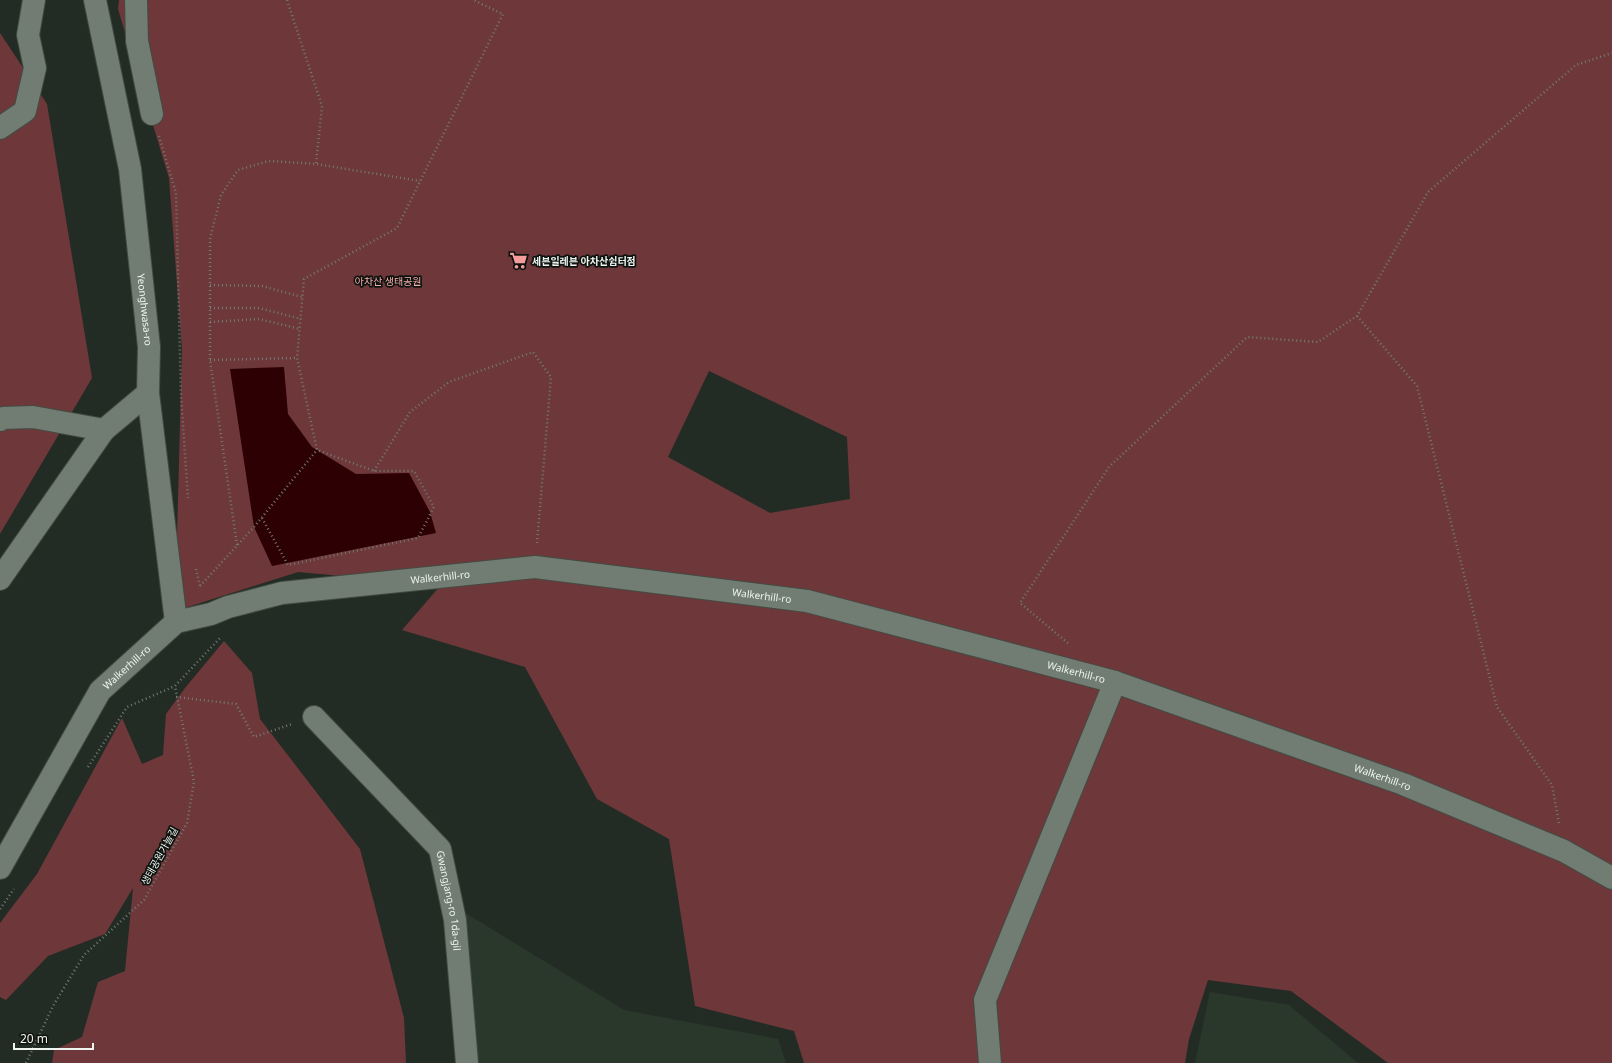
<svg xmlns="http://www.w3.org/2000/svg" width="1612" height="1063" viewBox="0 0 1612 1063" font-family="'Noto Sans','Noto Sans KR',sans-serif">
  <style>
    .built { fill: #2a382c }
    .green { fill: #6e383a; fill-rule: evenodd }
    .water { fill: #2d0004 }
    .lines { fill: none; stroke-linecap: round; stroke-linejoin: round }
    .minor-casing { stroke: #424b43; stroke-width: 24 }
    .path { stroke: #727a73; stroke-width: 2.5; stroke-dasharray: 1 3; stroke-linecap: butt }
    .minor { stroke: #717c72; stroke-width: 22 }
    .labels { text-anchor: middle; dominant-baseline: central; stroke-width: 3.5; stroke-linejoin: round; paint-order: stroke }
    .poi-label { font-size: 10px; font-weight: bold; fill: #eef4ef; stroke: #0f1310; text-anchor: start }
    .park-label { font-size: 10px; fill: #f4abab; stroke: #0f1310 }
    .street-label { font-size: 10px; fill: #eef4ef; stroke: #0f1310 }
  </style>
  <rect width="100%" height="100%" fill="#232c24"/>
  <!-- built -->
  <path class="built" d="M 446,901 L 624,1010 L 778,1039 L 786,1063 L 474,1063 Z
    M 1210,992 L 1289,1005 L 1358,1063 L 1195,1063 Z"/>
  <!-- green -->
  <path class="green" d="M 119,0 L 1612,0 L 1612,1063 L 1388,1063 L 1291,991 L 1208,980 L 1189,1039 L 1185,1063 L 804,1063 L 794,1031 L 695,1006 L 669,839 L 597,799 L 525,667 L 402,630 L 441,585 L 298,572 L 175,611 L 182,350 L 169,178 L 118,9 ZM 709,371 L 847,437 L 850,499 L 770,513 L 668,457 Z
    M 0,33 L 47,104 L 92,378 L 0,534 Z
    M 224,641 L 252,673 L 260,719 L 360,849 L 404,1018 L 406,1063 L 52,1063 L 54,1050 L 82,1037 L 98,982 L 125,971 L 133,888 L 105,934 L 48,956 L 6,1000 L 0,997 L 0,923 L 37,874 L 122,718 L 142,764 L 163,755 L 166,714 L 185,688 Z"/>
  <!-- water -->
  <path class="water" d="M 284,367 L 288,414 L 312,447 L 356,474 L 409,473 L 430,512 L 436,533 L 272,566 L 254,527 L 230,369 Z"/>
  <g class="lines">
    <defs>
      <g id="minor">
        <path id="s1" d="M 95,0 L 130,169 L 149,347 L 148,393 L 176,622"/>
        <path d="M 136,0 L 137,41 L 152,114"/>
        <path d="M 0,128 L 25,111 L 35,68 L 28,35 L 34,0"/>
        <path d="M 0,420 L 3,418 L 33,417 L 104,430"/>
        <path d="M 0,579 L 104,430 L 148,393"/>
        <path id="s2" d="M 314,717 L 440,849 L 455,920 L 467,1063"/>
        <path id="s3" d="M 0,868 L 100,691 L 176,622 L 211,614 L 228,607 L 282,593 L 535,567 L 807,601 L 1115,682 L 1403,784 L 1564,851 L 1612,878"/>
        <path d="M 990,1063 L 985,1000 L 1115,682"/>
      </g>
    </defs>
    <!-- minor casing -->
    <use href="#minor" class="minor-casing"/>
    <!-- path -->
    <path class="path" d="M 287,0 L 322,106 L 316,164
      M 159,136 L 176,193 L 181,396 L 188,498
      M 210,285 L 262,286 L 302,297
      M 210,308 L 259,308 L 301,319
      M 1357,316 L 1417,386 L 1497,707 L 1552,785 L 1559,823
      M 210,322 L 259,319 L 300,329
      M 210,360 L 297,358
      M 374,471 L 410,412 L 449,382 L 533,352 L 551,377 L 537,543
      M 262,518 L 288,565 L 418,538 L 434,507 L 414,471 L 374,471 L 317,450 L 297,358 L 304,279 L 397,228 L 503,14 L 473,0
      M 237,545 L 210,360 L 210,239 L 221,195 L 238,170 L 269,161 L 316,164 L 420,181
      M 196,569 L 200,586
      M 200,586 L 254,527 L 317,450
      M 1068,643 L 1020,603 L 1109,467 L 1247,337 L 1318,342 L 1357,316 L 1428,192 L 1576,65 L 1612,53
      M 176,697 L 236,704 L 254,737 L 292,724
      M 88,767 L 127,707 L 175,686
      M 0,909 L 14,889
      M 26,1063 L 53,1006 L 84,955 L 144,900 L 187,823 L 194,782 L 175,686 L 220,638"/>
    <!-- minor -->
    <use href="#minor" class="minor"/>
  </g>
  <!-- icons -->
  <defs>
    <symbol id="supermarket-bare" viewBox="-9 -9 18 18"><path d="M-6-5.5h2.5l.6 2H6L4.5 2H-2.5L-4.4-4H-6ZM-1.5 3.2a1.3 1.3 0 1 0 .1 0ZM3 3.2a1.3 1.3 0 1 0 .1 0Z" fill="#f59b9b" stroke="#0f1310" stroke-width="2.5" paint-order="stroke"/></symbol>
  </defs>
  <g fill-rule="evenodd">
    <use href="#supermarket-bare" x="506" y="248" width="25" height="25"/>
  </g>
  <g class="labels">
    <!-- poi labels -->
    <g class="poi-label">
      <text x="532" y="261">세븐일레븐 아차산쉼터점</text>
    </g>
    <!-- park labels -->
    <g class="park-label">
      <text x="388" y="281">아차산 생태공원</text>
    </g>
    <!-- street labels -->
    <g class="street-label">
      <text stroke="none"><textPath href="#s1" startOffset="314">Yeonghwasa-ro</textPath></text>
      <text stroke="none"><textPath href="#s3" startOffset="575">Walkerhill-ro</textPath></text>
      <text stroke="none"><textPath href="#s3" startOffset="899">Walkerhill-ro</textPath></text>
      <text stroke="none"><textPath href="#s3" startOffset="239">Walkerhill-ro</textPath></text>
      <text stroke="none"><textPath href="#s3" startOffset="1223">Walkerhill-ro</textPath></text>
      <text stroke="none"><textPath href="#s3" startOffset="1547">Walkerhill-ro</textPath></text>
      <text transform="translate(159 856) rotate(-61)">생태공원가늘길</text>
      <text stroke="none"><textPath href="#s2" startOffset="235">Gwangjang-ro 1da-gil</textPath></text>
    </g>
  </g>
  <!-- scale -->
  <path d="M14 1043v6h79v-6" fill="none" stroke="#eef4ef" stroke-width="2"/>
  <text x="20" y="1043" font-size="12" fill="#eef4ef" stroke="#0f1310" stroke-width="3" paint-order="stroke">20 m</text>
</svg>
